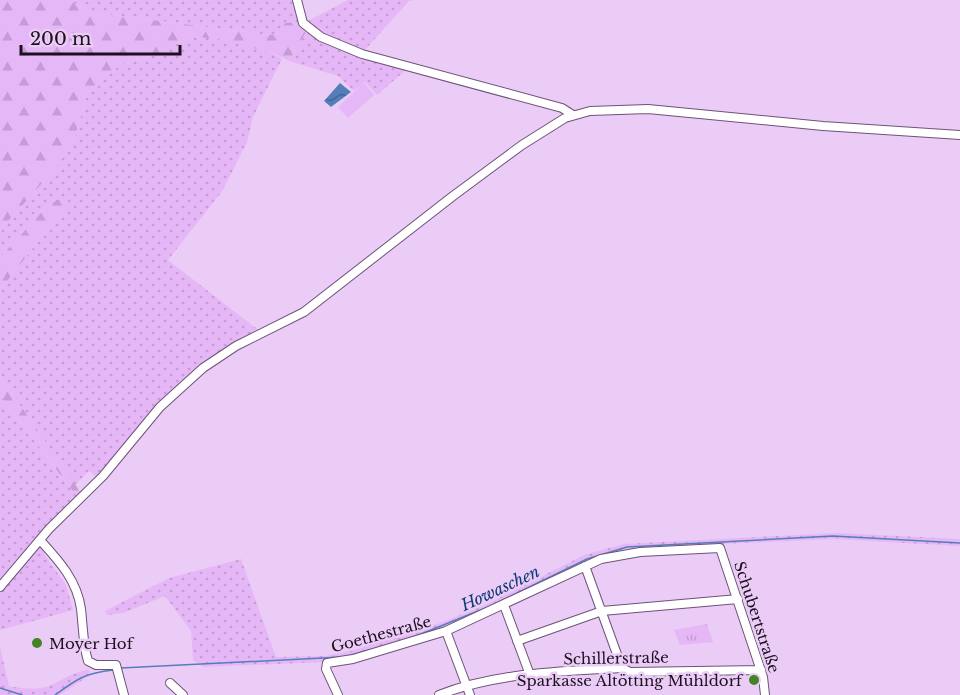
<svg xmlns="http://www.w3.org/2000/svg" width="960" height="695" viewBox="0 0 960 695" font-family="'Libre Baskerville',serif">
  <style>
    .grass { fill: url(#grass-dots) }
    .forest { fill: url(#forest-firs) }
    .park { fill: url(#park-tufts) }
    .pitch { fill: #e6b7f7 }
    .water { fill: url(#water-waves) }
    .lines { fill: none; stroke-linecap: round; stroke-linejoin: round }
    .stream { stroke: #547eba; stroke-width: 1.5 }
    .minor-casing { stroke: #6d5377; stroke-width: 10 }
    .minor { stroke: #fff; stroke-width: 8 }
    .poi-dot { fill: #448424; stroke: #ebccf6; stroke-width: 2 }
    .labels { text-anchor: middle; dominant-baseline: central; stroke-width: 5; stroke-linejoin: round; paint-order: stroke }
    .street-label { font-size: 15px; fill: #1c111f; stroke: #ebccf6 }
    .poi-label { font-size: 15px; fill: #1c111f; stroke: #ebccf6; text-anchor: start }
    .water-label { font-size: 16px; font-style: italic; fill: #0e3971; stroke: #ebccf6 }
  </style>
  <defs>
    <pattern id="grass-dots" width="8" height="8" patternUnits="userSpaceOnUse" patternTransform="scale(1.5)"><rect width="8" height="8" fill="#e6b7f7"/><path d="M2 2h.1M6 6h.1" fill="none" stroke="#c59cd3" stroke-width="1.8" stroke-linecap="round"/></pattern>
    <pattern id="forest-firs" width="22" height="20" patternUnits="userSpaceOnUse" patternTransform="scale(1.5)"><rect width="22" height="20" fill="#e6b7f7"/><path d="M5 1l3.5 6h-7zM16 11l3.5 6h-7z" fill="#c59cd3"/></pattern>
    <pattern id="park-tufts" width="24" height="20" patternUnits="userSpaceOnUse" patternTransform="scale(1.5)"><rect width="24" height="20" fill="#e6b7f7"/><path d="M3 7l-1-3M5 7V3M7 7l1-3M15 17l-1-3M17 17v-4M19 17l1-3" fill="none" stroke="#c59cd3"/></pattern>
    <pattern id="water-waves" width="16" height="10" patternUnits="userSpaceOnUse" patternTransform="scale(1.5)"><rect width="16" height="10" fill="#547eba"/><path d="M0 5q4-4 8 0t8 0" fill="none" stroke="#456697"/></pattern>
  </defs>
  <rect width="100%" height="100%" fill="#ebccf6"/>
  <!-- grass -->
  <path class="grass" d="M 69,0 L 295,0 L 298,22 L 285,23 L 277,35 L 261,34 L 90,12 Z
    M 348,0 L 414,0 L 409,1 L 363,52 L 327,37 L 306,22 Z
    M 306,32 L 343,50 L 407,69 L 377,95 L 365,82 L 354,91 L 338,76 L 289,61 Z
    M 191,36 C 220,39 257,42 282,59 L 253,117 L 247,142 L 223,190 L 168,260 L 261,332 L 200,367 L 98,478 L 89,471 L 75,485 L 0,376 L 0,290 L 43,235 L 65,214 L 49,204 L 0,258 L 0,230 L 55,169 L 74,140 L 88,92 L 121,64 L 157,54 Z
    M 0,395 L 78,498 L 0,585 Z
    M 837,533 L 960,539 L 960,546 L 833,539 L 633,548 L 584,562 L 445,629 L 350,658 L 323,662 L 203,667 L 193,660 L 191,631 L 165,596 L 123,613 L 107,615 L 105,611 L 169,578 L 241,559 L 276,657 L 325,656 L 351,651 L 443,622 L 485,605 L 584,555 L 624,544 Z
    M 39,545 L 48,550 L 44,554 L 66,585 L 73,610 L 0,630 L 0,590 Z
    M 0,647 L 9,686 C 58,695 51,678 89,669 L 90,675 L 60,695 L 0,695 Z"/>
  <!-- forest -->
  <path class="forest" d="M 0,0 L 69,0 L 90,12 L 261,34 L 277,35 L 285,23 L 298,22 L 306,32 L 289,61 L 275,54 L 225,40 L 191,36 L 157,54 L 121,64 L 88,92 L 74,140 L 55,169 L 0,230 Z
    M 66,197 L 65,214 L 43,235 L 0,290 L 0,258 L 49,204 Z
    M 0,376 L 82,494 L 78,498 L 0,395 Z"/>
  <!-- park -->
  <path class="park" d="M 707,624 L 713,642 L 680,645 L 674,630 Z"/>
  <!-- pitch -->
  <path class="pitch" d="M 364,83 L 374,95 L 348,118 L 338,107 Z"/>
  <!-- water -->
  <path class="water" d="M 340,83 L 351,92 L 331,107 L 324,101 Z"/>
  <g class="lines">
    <!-- stream -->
    <path class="stream" d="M 411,638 L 488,607 L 587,559 L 627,547 L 833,536 L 960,543
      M 348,656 L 369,650
      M 121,668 L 343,657
      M 0,688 L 22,695
      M 55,695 C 77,679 85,673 113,670"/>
    <defs>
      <path id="minor" d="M 297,0 L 303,23 L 321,37 L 362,54 L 562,108 L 573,115
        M 40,540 C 59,561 77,580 81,609 C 83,626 83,645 88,661 L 96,665 L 116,665 L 124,695
        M 585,566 L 622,668
        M 0,587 L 49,529 L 103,476 L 160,407 L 203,368 L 236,346 L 304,312 L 453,196 L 522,145 L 565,118 L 590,111 L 648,109 L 823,126 L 960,135
        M 504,605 L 530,675
        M 446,631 L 470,695
        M 517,641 L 602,611 L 738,599
        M 170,683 L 183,695
        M 338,695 L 326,669 L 327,663 L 353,659 L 446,631 L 601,559 L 640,552 L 720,548 L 763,677 L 765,695
        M 439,695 C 495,673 562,671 622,668 L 630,672 L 761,670"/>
    </defs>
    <!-- minor casing -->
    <use href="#minor" class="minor-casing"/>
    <!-- minor -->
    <use href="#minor" class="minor"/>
  </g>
  <!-- markers -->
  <g class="poi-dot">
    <circle cx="37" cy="643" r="6"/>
    <circle cx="754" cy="680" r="6"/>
  </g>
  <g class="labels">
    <!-- street labels -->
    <g class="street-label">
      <text transform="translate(757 617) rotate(72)">Schubertstraße</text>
      <text transform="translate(381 634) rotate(-15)">Goethestraße</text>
      <text transform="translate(616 658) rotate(-1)">Schillerstraße</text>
    </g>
    <!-- poi labels -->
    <g class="poi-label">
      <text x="49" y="643">Moyer Hof</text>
      <text x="742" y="680" text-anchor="end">Sparkasse Altötting Mühldorf</text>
    </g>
    <!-- water labels -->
    <g class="water-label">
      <text transform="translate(500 588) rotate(-25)">Howaschen</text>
    </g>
  </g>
  <!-- scale -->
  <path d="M21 45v9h159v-9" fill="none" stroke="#1c111f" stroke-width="3"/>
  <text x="30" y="45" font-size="18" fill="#1c111f" stroke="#ebccf6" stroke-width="4.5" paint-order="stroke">200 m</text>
</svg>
